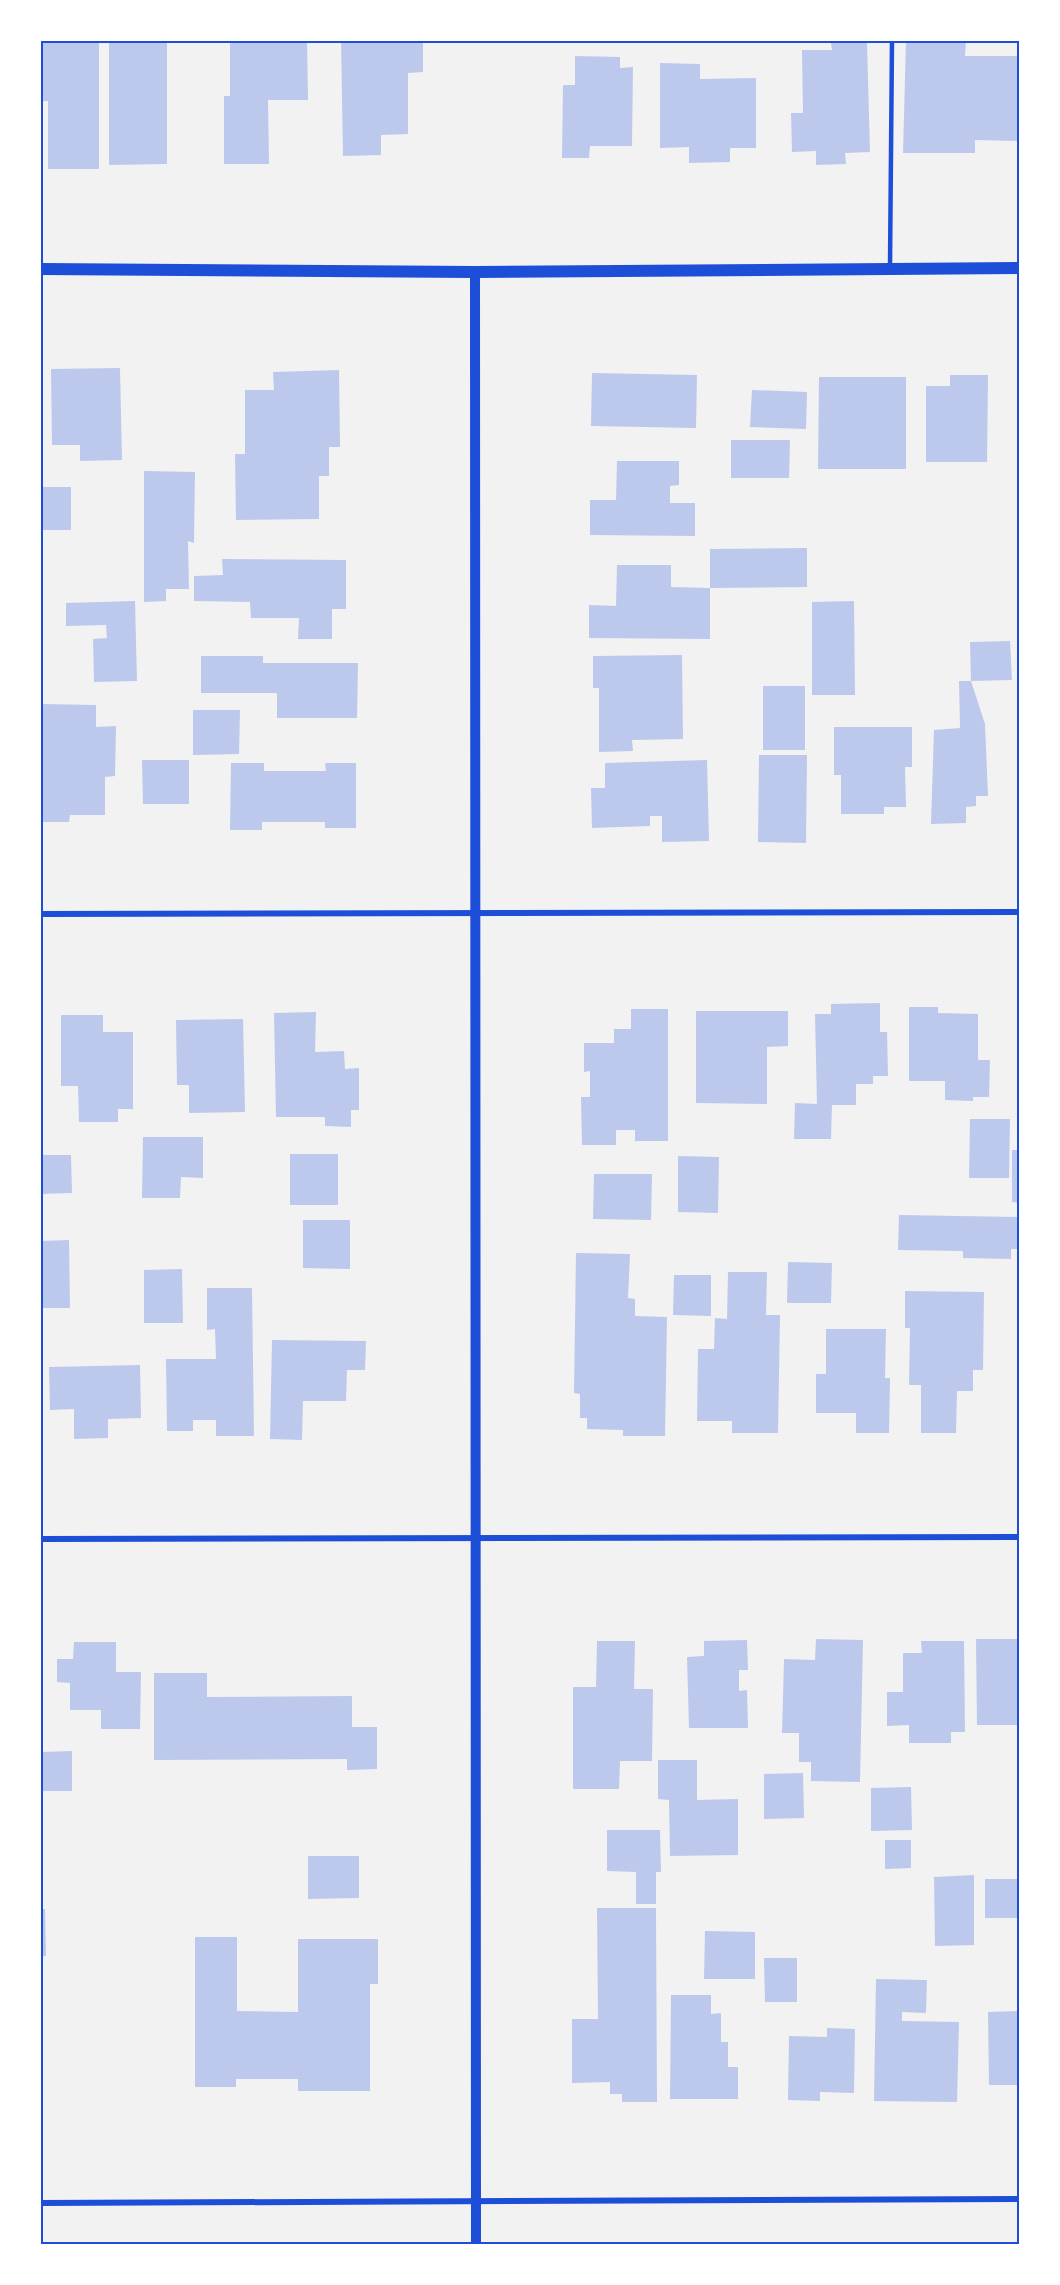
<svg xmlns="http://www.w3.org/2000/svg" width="1060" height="2285" viewBox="0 0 1060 2285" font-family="Poppins,sans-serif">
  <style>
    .building { fill: #bdc9ec }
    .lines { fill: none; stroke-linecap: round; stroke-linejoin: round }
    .service { stroke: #1d4ed8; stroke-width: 4.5 }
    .minor { stroke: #1d4ed8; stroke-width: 6 }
    .tertiary { stroke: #1d4ed8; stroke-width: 10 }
    .secondary { stroke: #1d4ed8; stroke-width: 12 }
    .neatline { fill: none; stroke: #1d4ed8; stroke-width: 2 }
  </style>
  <rect width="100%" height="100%" fill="#f2f2f2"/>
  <!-- building -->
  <path class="building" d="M 40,40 L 99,40 L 99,169 L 48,169 L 48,101 L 40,101 Z
    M 109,40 L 167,40 L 167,164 L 109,165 Z
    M 230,40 L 307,40 L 308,100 L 268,100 L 269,164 L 224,164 L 224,96 L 230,96 Z
    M 341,40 L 423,40 L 423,72 L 408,73 L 408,134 L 381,135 L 381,155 L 343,156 Z
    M 906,40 L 966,40 L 965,56 L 1020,56 L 1020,141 L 975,140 L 975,153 L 903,153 Z
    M 831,43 L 867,43 L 870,152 L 845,153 L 846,164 L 816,165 L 816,151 L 792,152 L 791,113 L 803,113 L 802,50 L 832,50 Z
    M 575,56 L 620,57 L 620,68 L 633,67 L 632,146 L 590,146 L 589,158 L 562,158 L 563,85 L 575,85 Z
    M 660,63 L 700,64 L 700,79 L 756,78 L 756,148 L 730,148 L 730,162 L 689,163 L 689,147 L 660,148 Z
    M 120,368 L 122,460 L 80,461 L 80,445 L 52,445 L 51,369 Z
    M 339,370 L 340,447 L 329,447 L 329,476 L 319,476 L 319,519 L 236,520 L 235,454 L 245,454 L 245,390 L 274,390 L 273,372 Z
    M 592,373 L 697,375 L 696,428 L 591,426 Z
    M 950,375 L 988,375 L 987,462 L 926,462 L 926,386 L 950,386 Z
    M 819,377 L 906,377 L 906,469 L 818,469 Z
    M 752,390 L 807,392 L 806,429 L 750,427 Z
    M 731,440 L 790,440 L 789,478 L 731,478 Z
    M 617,461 L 679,461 L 679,485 L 670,486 L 670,503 L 695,503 L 695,536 L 590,535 L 590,500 L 616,500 Z
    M 144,471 L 195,472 L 194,543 L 188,541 L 189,589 L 166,589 L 166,601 L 144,602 Z
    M 40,487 L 71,487 L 71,530 L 40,530 Z
    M 807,548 L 807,587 L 710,588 L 710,549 Z
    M 222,559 L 346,560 L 346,609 L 332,609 L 332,639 L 298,639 L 299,618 L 251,618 L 250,602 L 194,601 L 194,576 L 223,575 Z
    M 617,565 L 671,565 L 671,587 L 710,588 L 710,639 L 589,638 L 589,605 L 616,606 Z
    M 135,601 L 137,681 L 94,682 L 93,639 L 107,638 L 106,625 L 66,626 L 66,603 Z
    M 854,601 L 855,695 L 812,695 L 812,602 Z
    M 1010,641 L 1012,680 L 971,681 L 985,724 L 988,796 L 976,796 L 976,806 L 966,807 L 966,823 L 931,824 L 934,730 L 960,728 L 959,681 L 971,681 L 970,642 Z
    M 682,655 L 683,739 L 632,740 L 633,751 L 599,752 L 599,688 L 593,688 L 593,656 Z
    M 201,656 L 263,656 L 263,663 L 358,663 L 357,718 L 277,718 L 277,693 L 201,693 Z
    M 763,686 L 805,686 L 805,750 L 763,750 Z
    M 40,704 L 96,705 L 96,727 L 116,726 L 115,776 L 105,777 L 105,815 L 70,815 L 69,822 L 40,822 Z
    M 193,710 L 240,710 L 239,754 L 193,755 Z
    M 834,727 L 912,727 L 912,767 L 905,767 L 906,807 L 884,807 L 884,814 L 841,814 L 841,775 L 834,775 Z
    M 759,755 L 807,755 L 806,843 L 758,842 Z
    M 142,760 L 189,760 L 189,804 L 143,804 Z
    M 707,760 L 709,841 L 662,842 L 662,816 L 650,816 L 650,826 L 592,828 L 591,788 L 605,788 L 605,763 Z
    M 231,763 L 264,763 L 264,771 L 326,771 L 325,763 L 356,763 L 356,828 L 325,828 L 325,822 L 262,822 L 262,830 L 230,830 Z
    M 880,1003 L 880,1032 L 887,1032 L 888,1076 L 873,1076 L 873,1084 L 856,1084 L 856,1105 L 832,1105 L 831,1139 L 794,1139 L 795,1103 L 817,1104 L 815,1014 L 831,1014 L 831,1004 Z
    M 909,1007 L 938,1007 L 938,1013 L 978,1014 L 978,1060 L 990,1060 L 989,1097 L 973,1097 L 973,1101 L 945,1100 L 945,1081 L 909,1081 Z
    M 631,1009 L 668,1009 L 668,1141 L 635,1141 L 635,1130 L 616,1130 L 616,1145 L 582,1145 L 581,1097 L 590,1097 L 590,1071 L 584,1072 L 584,1043 L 614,1043 L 614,1029 L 631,1029 Z
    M 696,1011 L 788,1011 L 788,1046 L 767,1047 L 767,1104 L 696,1103 Z
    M 316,1012 L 315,1052 L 344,1051 L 345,1069 L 359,1068 L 359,1110 L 351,1110 L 351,1127 L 325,1126 L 325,1117 L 276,1117 L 274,1013 Z
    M 61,1015 L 103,1015 L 103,1032 L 133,1032 L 133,1109 L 118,1109 L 118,1122 L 79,1122 L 78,1086 L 61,1086 Z
    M 243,1019 L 245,1112 L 189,1113 L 189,1085 L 177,1085 L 176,1020 Z
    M 970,1119 L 1010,1119 L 1009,1178 L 969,1178 Z
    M 143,1137 L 203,1137 L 203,1178 L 181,1177 L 180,1198 L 142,1198 Z
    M 1012,1150 L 1020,1150 L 1020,1203 L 1012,1202 Z
    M 290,1154 L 338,1154 L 338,1205 L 290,1205 Z
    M 40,1155 L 71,1155 L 72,1193 L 40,1194 Z
    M 678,1156 L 719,1157 L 718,1213 L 678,1212 Z
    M 594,1174 L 652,1174 L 651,1220 L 593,1219 Z
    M 899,1215 L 1020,1217 L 1020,1249 L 1011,1249 L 1011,1259 L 963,1258 L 963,1251 L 898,1250 Z
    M 303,1220 L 350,1220 L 350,1269 L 303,1268 Z
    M 69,1240 L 70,1308 L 40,1308 L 40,1241 Z
    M 576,1253 L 630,1254 L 628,1298 L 635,1299 L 635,1316 L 667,1317 L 665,1436 L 623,1436 L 623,1430 L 587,1429 L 587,1418 L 580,1418 L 580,1394 L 574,1393 Z
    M 788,1262 L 832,1263 L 831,1303 L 787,1303 Z
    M 182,1269 L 183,1323 L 144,1323 L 144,1270 Z
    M 728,1272 L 767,1272 L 766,1315 L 780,1315 L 778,1433 L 732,1433 L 732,1421 L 697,1421 L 698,1349 L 714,1349 L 715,1318 L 727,1319 Z
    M 674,1275 L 711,1275 L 711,1316 L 673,1315 Z
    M 207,1288 L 252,1288 L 254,1436 L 216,1436 L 216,1420 L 193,1420 L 193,1431 L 167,1431 L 166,1359 L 216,1359 L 215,1329 L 207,1330 Z
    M 905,1291 L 984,1292 L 983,1370 L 973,1370 L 973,1391 L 957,1391 L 956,1433 L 921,1433 L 921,1385 L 909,1385 L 910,1328 L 905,1328 Z
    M 826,1329 L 886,1329 L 885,1378 L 890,1378 L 889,1433 L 856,1433 L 856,1413 L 816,1413 L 816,1374 L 826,1374 Z
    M 272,1340 L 366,1341 L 365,1370 L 347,1370 L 346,1401 L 303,1401 L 302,1440 L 270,1439 Z
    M 140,1365 L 141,1418 L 108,1419 L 108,1438 L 74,1439 L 74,1409 L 50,1410 L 49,1367 Z
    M 816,1639 L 863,1640 L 860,1782 L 811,1781 L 811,1762 L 799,1762 L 799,1733 L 782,1733 L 784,1659 L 815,1660 Z
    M 976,1639 L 1020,1639 L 1020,1725 L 977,1725 Z
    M 747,1640 L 748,1670 L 739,1670 L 739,1691 L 747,1690 L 748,1728 L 689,1728 L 687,1657 L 704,1656 L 704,1641 Z
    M 597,1641 L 635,1641 L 634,1689 L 653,1689 L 652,1761 L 620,1761 L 619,1789 L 573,1789 L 573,1687 L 596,1687 Z
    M 921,1641 L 964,1641 L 965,1732 L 951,1732 L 951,1743 L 909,1743 L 909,1725 L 887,1726 L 887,1692 L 903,1692 L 903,1653 L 922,1653 Z
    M 74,1642 L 116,1642 L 116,1672 L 141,1672 L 140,1729 L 101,1729 L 101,1710 L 70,1710 L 70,1683 L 57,1682 L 57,1659 L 73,1659 Z
    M 154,1673 L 207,1673 L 207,1697 L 352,1696 L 352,1727 L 377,1727 L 377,1769 L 347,1770 L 347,1759 L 154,1760 Z
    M 72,1751 L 72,1791 L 40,1791 L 40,1752 Z
    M 658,1760 L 697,1760 L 697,1800 L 738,1799 L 738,1855 L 670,1856 L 669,1800 L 658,1799 Z
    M 803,1773 L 804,1818 L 764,1819 L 764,1774 Z
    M 911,1787 L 912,1830 L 871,1831 L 871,1788 Z
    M 607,1830 L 660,1830 L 661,1872 L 656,1872 L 656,1904 L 636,1904 L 636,1872 L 607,1871 Z
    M 885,1840 L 911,1840 L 911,1868 L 885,1869 Z
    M 308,1856 L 359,1856 L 359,1898 L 308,1899 Z
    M 974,1875 L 974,1945 L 935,1946 L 934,1877 Z
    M 985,1879 L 1020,1879 L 1020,1918 L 985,1918 Z
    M 597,1908 L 656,1908 L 657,2102 L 622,2102 L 622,2094 L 610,2094 L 610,2082 L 572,2083 L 572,2019 L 598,2019 Z
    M 40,1909 L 45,1909 L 46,1956 L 40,1956 Z
    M 705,1931 L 755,1932 L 755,1979 L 704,1979 Z
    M 195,1937 L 237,1937 L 237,2011 L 298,2012 L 298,1939 L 378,1939 L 378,1984 L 370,1984 L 370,2091 L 298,2091 L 298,2079 L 236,2079 L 236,2087 L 195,2087 Z
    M 764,1958 L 797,1958 L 797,2002 L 765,2002 Z
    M 876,1979 L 927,1980 L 926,2013 L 902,2012 L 902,2021 L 959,2022 L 957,2102 L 874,2101 Z
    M 671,1995 L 711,1995 L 711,2014 L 721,2013 L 721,2042 L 728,2042 L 728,2067 L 738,2067 L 738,2099 L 670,2099 Z
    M 1020,2011 L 1020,2085 L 989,2085 L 988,2012 Z
    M 827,2028 L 855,2029 L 854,2093 L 820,2092 L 820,2101 L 788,2100 L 789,2036 L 827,2037 Z"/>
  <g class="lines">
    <!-- service -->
    <path class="service" d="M 890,267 L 892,40"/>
    <!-- minor -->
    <path class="minor" d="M 40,914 L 1020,912
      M 40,1539 L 1020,1537
      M 40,2203 L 1020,2199"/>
    <!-- tertiary -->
    <path class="tertiary" d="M 475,272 L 476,2244"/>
    <!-- secondary -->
    <path class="secondary" d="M 40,269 L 475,272 L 1020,268"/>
  </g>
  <!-- border -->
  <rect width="1060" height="2285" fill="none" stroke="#ffffff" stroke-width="84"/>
  <rect x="42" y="42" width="976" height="2201" class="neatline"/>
</svg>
